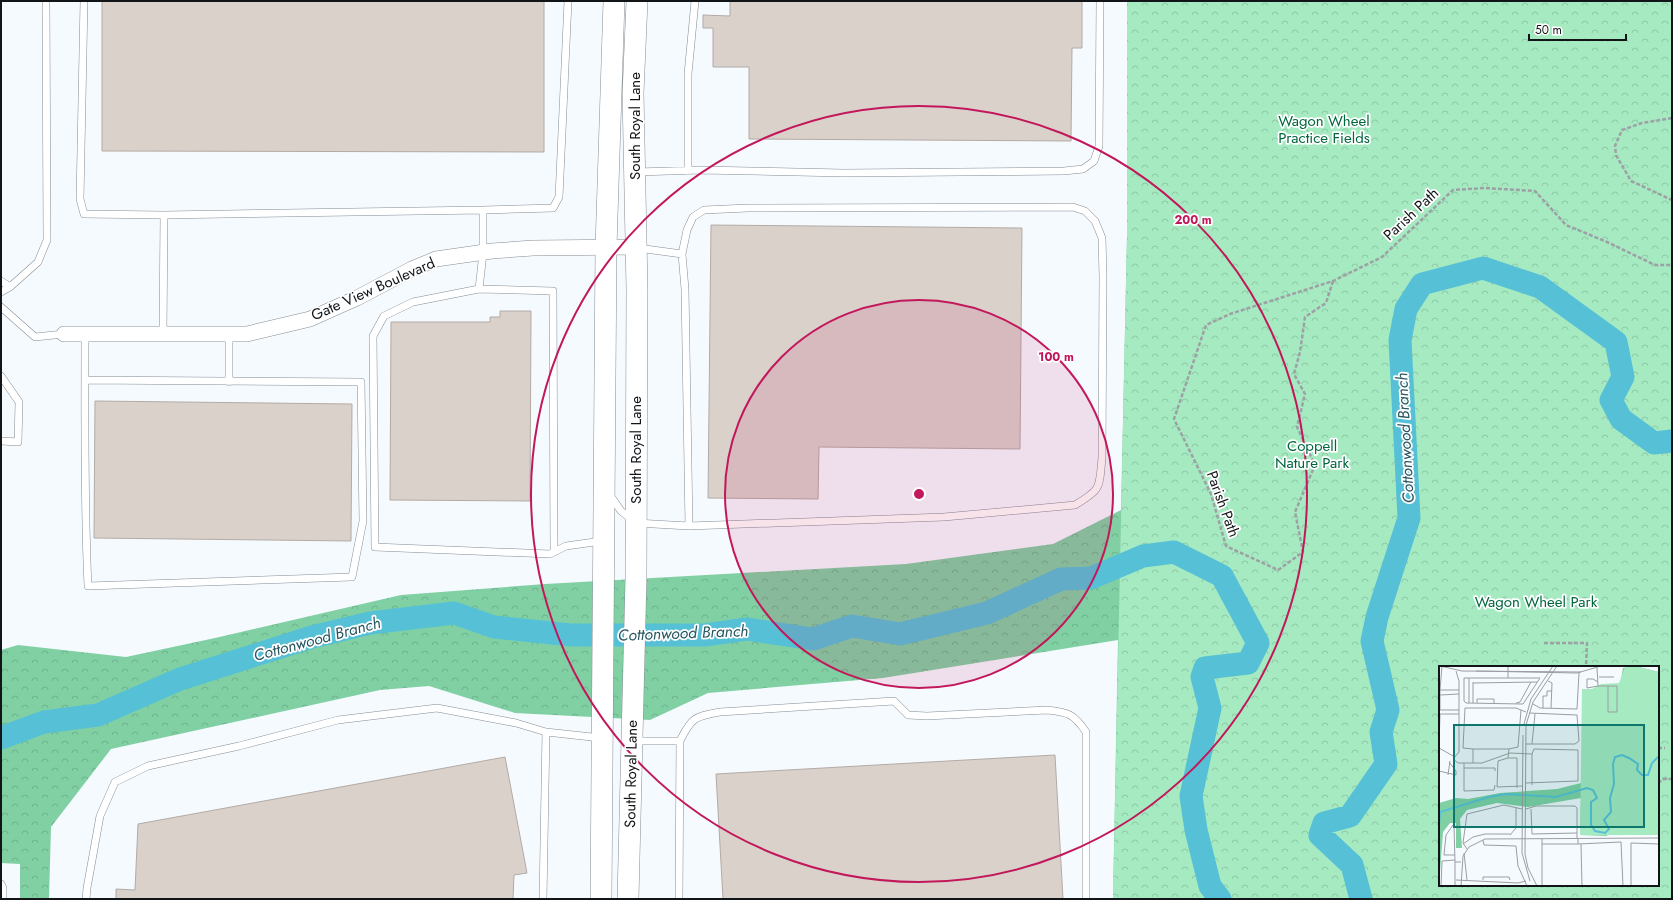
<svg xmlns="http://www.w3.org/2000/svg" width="1673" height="900" viewBox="0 0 1673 900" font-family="Jost,sans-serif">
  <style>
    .forest { fill: url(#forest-crowns) }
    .park { fill: url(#park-crowns); fill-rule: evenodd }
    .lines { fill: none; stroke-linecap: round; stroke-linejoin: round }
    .river { stroke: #56c1d6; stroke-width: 23 }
    .building { fill: #dad1cb; stroke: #b3aaa4 }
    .lane-casing { stroke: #848d93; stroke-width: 8 }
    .street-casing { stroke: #848d93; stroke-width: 16 }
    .secondary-casing { stroke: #848d93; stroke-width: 22 }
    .path { stroke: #9da1a5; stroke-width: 2.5; stroke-dasharray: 4 2; stroke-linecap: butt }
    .lane { stroke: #fff; stroke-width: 7 }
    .street { stroke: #fff; stroke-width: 15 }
    .secondary { stroke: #fff; stroke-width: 21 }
    .ring { fill: none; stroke: #c2185b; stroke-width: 2 }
    .labels { text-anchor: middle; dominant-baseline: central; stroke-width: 3.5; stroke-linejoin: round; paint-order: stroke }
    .park-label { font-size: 15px; fill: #00663e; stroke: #fff }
    .street-label { font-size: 15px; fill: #121517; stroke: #fff }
    .water-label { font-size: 16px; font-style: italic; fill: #295761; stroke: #fff }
    .inset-river { fill: none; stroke: #56c1d6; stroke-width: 2 }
    .inset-road { fill: none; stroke: #9a9ea2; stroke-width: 1 }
    .view { fill: #0f766e; fill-opacity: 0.15; stroke: #0f766e; stroke-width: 2 }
    .inset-edge { fill: none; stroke: #121517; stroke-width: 2 }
    .centre { fill: #c2185b; stroke: #fff; stroke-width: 2 }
    .ring-label { font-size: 12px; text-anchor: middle; font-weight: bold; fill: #c2185b; stroke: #fff; stroke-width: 3.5; stroke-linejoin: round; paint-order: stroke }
  </style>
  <defs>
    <pattern id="forest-crowns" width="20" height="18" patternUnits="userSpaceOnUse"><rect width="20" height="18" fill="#81d0a4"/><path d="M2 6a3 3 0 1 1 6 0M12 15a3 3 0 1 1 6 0" fill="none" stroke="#6eb28c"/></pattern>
    <pattern id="park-crowns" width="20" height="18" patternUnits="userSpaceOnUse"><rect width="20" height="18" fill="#a6eac2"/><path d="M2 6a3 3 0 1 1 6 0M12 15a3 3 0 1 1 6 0" fill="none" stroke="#8ec8a6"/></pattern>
  </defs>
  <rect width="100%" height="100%" fill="#f5faff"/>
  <!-- forest -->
  <path class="forest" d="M 1672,1 L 1440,667 L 1440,885 L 1113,899 L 1118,640 L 883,678 L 708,693 L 650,720 L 515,713 L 429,686 L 380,690 L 111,749 L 51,827 L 49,899 L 20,899 L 20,864 L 1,863 L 1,650 L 18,645 L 126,657 L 215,638 L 401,595 L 545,584 L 906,564 L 1053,544 L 1121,510 L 1127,237 Z"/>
  <!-- park -->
  <path class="park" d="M 1127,1 L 1672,1 L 1672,899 L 1113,899 L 1127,237 ZM 1440,667 L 1658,667 L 1658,885 L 1440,885 Z"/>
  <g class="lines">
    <!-- river -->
    <path class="river" d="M 1,738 L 44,722 L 98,715 L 180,679 L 312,637 L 370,623 L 454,613 L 494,627 L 571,635 L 705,635 L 747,629 L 813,639 L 852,626 L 900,634 L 987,613 L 1061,579 L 1091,578 L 1143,556 L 1174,552 L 1222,576 L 1258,643 L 1248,663 L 1205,668 L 1202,677 L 1210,708 L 1191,796 L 1196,830 L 1210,886 L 1220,899
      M 1361,899 L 1352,865 L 1320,835 L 1324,823 L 1350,816 L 1386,764 L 1381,732 L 1388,710 L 1372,641 L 1377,617 L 1409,518 L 1400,340 L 1406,309 L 1422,284 L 1483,268 L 1540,287 L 1616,342 L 1623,377 L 1611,400 L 1621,419 L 1654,443 L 1672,441"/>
  </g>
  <!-- building -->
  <path class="building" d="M 102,1 L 544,1 L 544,152 L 102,151 Z
    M 730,1 L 1082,1 L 1082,48 L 1072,48 L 1071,141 L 749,139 L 749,67 L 713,67 L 713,28 L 703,28 L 703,15 L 730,16 Z
    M 711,225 L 1022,228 L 1020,449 L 819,447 L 818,499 L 708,498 Z
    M 500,311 L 531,311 L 530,501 L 390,500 L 391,322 L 490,322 L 490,317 L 500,317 Z
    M 95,401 L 352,404 L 351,541 L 94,538 Z
    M 1055,755 L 1063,899 L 723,899 L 716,774 Z
    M 505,757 L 527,873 L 514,875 L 513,899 L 116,899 L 116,889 L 135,890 L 138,824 Z"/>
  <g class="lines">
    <defs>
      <path id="lane" d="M 84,1 L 80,199 L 84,214 L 164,215 L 163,335
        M 568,1 L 559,197 L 553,208 L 483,210 L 483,253 L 479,289 L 413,302 L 384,316 L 373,336 L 375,547 L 550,554 L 566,546 L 602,541
        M 688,171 L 688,74 L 695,1
        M 637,172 L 701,170 L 844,173 L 1064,171 L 1083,169 L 1094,161 L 1099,146 L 1100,1
        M 164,215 L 483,210
        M 682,254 L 685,289 L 689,526
        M 1,281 L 10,287
        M 479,289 L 553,291 L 554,552
        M 1,292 L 10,287 L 38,262 L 47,240 L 46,1
        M 1,307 L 35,337 L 64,334
        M 85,334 C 85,418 84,503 88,586 L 352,577 L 363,521 L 361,382 L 85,380
        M 1,376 L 19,402 L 18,442 L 1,441
        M 229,382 L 229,335
        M 610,495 L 621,511 L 636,523 L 689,526 L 944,517 L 1075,505 C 1102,489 1099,488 1102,458 L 1103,276 L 1102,238 L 1095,221 L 1085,211 L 1073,207 L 748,208 L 704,210 L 693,217 L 687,230 L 682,254 L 638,248
        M 633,741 L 680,741 C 691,718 695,716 720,712 L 894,701 L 908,715 L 927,716 L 1047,710 C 1068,712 1074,714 1086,732 L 1086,899
        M 1,884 L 3,888 L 3,899
        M 86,899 L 87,888 L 100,816 L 115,782 L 148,766 L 239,746 L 338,720 L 437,708 L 516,723 L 546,732 L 601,738
        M 543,899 L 546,732
        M 679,899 L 680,741"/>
      <path id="street" d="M 64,334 L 247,334 L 310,319 L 357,298 L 412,269 L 436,259 L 492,251 L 533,248 L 636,247"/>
      <path id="secondary" d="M 601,899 L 606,247 L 614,1
        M 628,899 L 636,578 L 637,289 L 633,93 L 637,1"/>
    </defs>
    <!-- lane casing -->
    <use href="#lane" class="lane-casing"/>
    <!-- street casing -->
    <use href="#street" class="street-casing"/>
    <!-- secondary casing -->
    <use href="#secondary" class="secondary-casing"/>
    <!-- path -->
    <path class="path" d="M 1672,118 L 1642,123 L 1622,130 L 1615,146 L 1616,155 L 1631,181 L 1672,200
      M 1333,281 L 1326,303 L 1305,317 L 1300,352 L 1294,374 L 1305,394 L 1297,427 L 1315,465 L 1295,512 L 1303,552 L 1278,570 L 1226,546 L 1211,494 L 1174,419 L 1206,325 L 1230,314 L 1333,281 L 1382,257 L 1453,190 L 1485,188 L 1535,191 L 1566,225 L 1607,242 L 1655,265 L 1672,265
      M 1544,643 L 1587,643 L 1586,667
      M 1658,748 L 1665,748
      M 1658,783 L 1664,779 L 1672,779
      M 1658,832 L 1659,833"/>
    <!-- lane -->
    <use href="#lane" class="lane"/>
    <!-- street -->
    <use href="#street" class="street"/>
    <!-- secondary -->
    <use href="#secondary" class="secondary"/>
  </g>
  <!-- distance rings -->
  <circle cx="919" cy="494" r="194" fill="#c2185b" fill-opacity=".12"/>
  <g class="ring">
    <circle cx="919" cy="494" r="194"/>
    <circle cx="919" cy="494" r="388"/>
  </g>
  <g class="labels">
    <!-- park labels -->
    <g class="park-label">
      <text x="1324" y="121">Wagon Wheel<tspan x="1324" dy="17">Practice Fields</tspan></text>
      <text x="1312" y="446">Coppell<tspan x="1312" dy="17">Nature Park</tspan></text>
      <text x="1536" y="602">Wagon Wheel Park</text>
    </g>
    <!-- street labels -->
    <g class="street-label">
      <text transform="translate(635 126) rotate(-90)">South Royal Lane</text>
      <text transform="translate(1411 214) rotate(-43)">Parish Path</text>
      <text transform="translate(373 289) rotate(-24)">Gate View Boulevard</text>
      <text transform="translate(636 450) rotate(-90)">South Royal Lane</text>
      <text transform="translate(1223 504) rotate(70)">Parish Path</text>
      <text transform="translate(631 774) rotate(-89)">South Royal Lane</text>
    </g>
    <!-- water labels -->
    <g class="water-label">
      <text transform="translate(1405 438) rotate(-93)">Cottonwood Branch</text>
      <text transform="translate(683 633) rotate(-2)">Cottonwood Branch</text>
      <text transform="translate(317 639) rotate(-15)">Cottonwood Branch</text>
    </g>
  </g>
  <!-- overview -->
  <g transform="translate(1439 666)">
    <rect width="220" height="220" fill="#f5faff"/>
    <path d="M 200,1 L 220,6 L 168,170 L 141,169 L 142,132 L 89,141 L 58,137 L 28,144 L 21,153 L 23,182 L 17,182 L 17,157 L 11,157 L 4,166 L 0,220 L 0,137 L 17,132 L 29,133 L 61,127 L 118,123 L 142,117 L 143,86 L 169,89 L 184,2 Z" fill="#81d0a4"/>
    <path d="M 186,1 L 200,1 L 220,6 L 220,169 L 141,169 L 143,23 L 153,23 L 162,18 L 180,17 Z" fill="#a6eac2"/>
    <path class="inset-river" d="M 0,159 L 1,146 L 50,131 L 67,128 L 117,131 L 148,122 L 154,124 L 158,132 L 152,136 L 152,159 L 156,165 L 166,167 L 170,163 L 165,154 L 172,146 L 171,132 L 175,118 L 174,98 L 176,91 L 183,89 L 190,92 L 199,98 L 198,104 L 203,109 L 209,109 L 213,97 L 220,90"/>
    <path class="inset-road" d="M 1,0 L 23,5 L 142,6M 69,0 L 69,12 L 25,12 L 25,35 L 27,37 L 84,38 L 101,12 L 69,12M 158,2 L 159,20 L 178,20 L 178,46 L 169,46 L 169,20M 17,5 L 20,15 L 20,86 L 14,93 L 19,97 L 43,97 L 71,87 L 93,88 L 95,83 L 139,84 L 139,115 L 86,117M 37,5 L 138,7 L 162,0M 160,11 L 175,11M 109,15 L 113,17 L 112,42M 34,17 L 98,16M 159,20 L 148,22 L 148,13 L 154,13 L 159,16M 1,24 L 3,0M 20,24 L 1,24 L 1,44 L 20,44M 1,29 L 20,28M 30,37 L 30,12M 34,37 L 34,16M 38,37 L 38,33 L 55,33 L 55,37M 77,37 L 81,36 L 92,16M 94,38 L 101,42 L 138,43 L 140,7M 104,42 L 104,30 L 108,30 L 108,25 L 113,25M 82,44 L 79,81 L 70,83 L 69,92 L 59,95 L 58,121 L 84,120M 0,48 L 20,48M 85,58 L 92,33 L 114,0M 84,69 L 83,187 L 91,215M 87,78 L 136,78 L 140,75 L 138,49 L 90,47M 93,78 L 96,48M 0,79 L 1,48M 0,82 L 16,91M 34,83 L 70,83M 93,88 L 93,119M 69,92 L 78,92 L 78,122M 25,97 L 25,125 L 55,124 L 56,119M 34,97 L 34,83 L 24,82 L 26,42 L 77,42 L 87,46M 25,102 L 56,102 L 56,105M 0,105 L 17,109 L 17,105 L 10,96M 9,109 L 11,95M 87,143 L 97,140 L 136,140 L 138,142 L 138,172M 92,143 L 93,168 L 138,167M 71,169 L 77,162 L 77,142M 139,172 L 139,178 L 182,176 L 184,220M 103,173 L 103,220M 44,174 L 45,179 L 77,180 L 79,200 L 88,220M 192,177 L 220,178M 24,178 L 34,171 L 46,168 L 71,168M 103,178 L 139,178M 142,178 L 143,220M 28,183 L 24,177 L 28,148 L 65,139 L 83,143M 25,187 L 28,214M 16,189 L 5,189 L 7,169 L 14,159 L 15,160 L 16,196M 17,214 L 79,217 L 87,215M 44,214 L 44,211 L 70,211 L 71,214M 2,220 L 3,195 L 16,194M 16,220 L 16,196 L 22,196M 22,220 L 24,190 L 30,181 L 46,173 L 220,172M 98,220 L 89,202 L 86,188 L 87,59 L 94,36 L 118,0M 192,220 L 192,177"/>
    <path class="view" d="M 15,59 L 205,59 L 205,161 L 15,161 Z"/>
    <rect width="220" height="220" class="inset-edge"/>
  </g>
  <circle cx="919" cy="494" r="6" class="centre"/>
  <g class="ring-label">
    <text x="1193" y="224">200 m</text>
    <text x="1056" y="361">100 m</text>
  </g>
  <!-- border -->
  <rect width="1673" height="900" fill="none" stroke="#121517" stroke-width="4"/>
  <!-- scale -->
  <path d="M1529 34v6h97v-6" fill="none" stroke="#121517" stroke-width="2"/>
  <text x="1535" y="34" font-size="12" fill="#121517" stroke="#ffffff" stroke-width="3" paint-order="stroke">50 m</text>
</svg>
